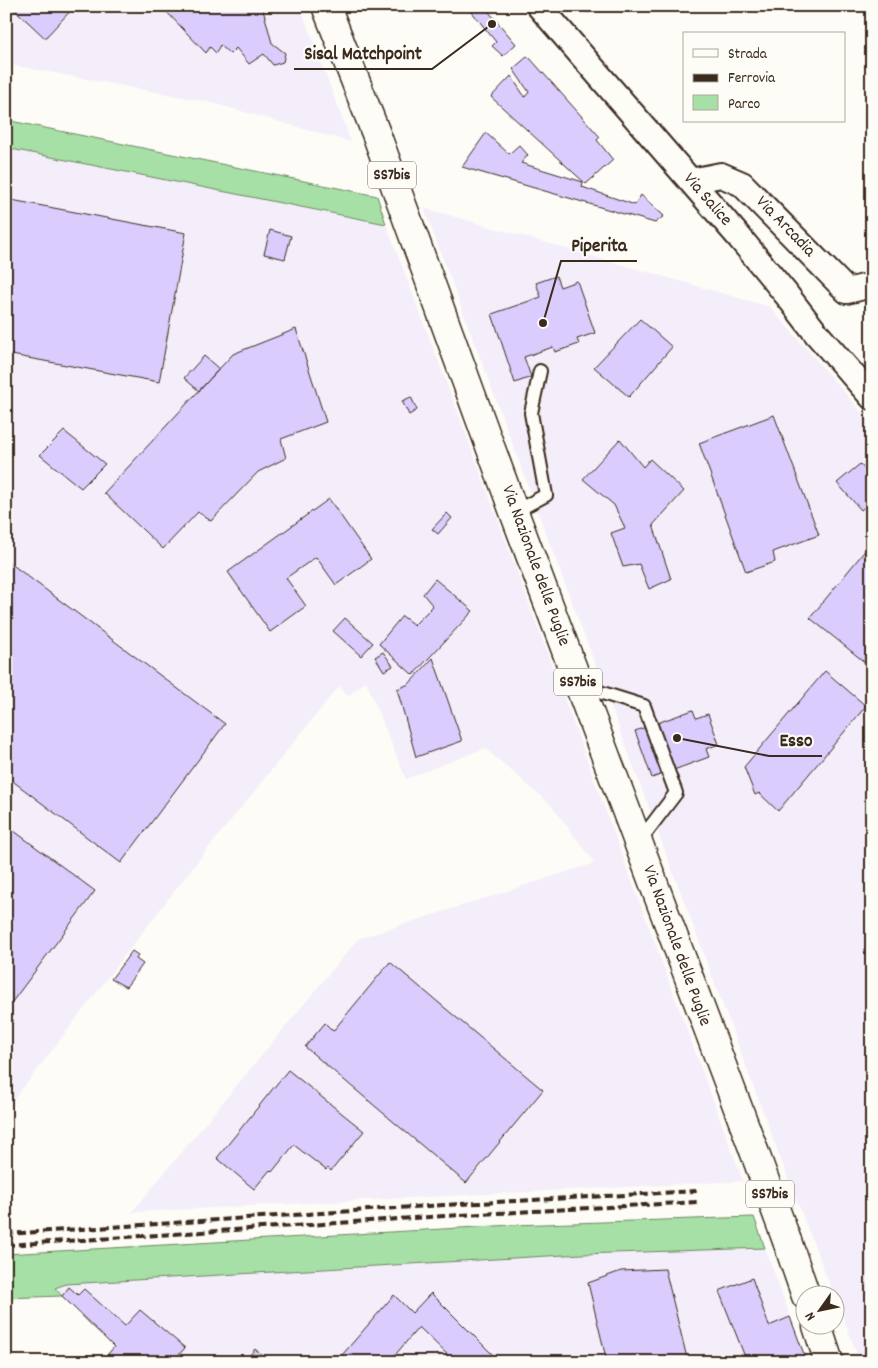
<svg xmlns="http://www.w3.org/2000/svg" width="878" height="1368" viewBox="0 0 878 1368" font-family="Dekko,sans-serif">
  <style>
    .built { fill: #f3eef9 }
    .green { fill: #a6e0a6; stroke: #708562 }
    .building { fill: #dbccfe; stroke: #3b2a1e }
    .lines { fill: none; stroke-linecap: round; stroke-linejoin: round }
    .lane-casing { stroke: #3b2a1e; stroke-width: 16 }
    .street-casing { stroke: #3b2a1e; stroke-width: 28 }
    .primary-casing { stroke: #3b2a1e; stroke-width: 31 }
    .lane { stroke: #fdfcf7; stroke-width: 12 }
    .street { stroke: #fdfcf7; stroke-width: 24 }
    .primary { stroke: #fdfcf7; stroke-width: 28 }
    .rail { stroke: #3b2a1e; stroke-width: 4; stroke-dasharray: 8 4; stroke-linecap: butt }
    .primary-bridge-casing { stroke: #3b2a1e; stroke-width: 31; stroke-linecap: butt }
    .primary-bridge { stroke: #fdfcf7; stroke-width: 28 }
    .labels { text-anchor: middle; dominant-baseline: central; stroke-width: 4; stroke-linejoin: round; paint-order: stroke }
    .shield { fill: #fdfcf7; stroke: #75695f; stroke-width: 1 }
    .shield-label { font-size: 16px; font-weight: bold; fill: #3b2a1e }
    .street-label { font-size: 18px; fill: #3b2a1e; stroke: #fdfcf7 }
    .leader { fill: none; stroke: #3b2a1e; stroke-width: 2 }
    .callout-dot { fill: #3b2a1e; stroke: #fdfcf7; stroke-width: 2 }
    .callout-label { font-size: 19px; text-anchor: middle; font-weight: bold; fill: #3b2a1e; stroke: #fdfcf7; stroke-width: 4; stroke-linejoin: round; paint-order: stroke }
  </style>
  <rect width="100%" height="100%" fill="#fdfcf7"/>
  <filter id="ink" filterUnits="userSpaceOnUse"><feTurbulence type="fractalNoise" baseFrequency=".02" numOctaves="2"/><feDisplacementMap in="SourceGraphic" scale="10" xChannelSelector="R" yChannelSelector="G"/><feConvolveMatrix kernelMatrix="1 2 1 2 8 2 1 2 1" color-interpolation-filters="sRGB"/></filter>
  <g filter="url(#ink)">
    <!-- built -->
    <path class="built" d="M 6,6 L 300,6 L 351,142 L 209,102 L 6,64 Z
      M 6,148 L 386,224 L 466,434 L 743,1181 L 132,1212 L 358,939 L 595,863 L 551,805 L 485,748 L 406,779 L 366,681 L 348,696 L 339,686 L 185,877 L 6,1110 Z
      M 424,208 L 770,307 L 872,424 L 872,1362 L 860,1362 L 836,1299 L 836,1296 L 834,1295 L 789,1181 Z
      M 765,1248 L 807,1362 L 101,1362 L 113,1346 L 55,1288 L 66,1284 L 582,1254 Z"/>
    <!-- green -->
    <path class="green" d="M 6,120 L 377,196 L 386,224 L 6,148 Z
      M 754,1217 L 765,1248 L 582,1254 L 66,1284 L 55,1288 L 62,1296 L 6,1298 L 6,1254 L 512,1225 Z"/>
    <!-- building -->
    <path class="building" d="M 11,6 L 75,6 L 45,38 Z
      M 161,6 L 262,6 L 272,43 L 285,53 L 283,62 L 273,65 L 264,54 L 249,64 L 236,48 L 230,54 L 220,45 L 216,53 L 210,47 L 206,53 Z
      M 467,6 L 484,6 L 516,44 L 503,56 L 492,46 L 496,42 Z
      M 583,6 L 598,6 L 588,13 Z
      M 528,56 L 600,137 L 597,140 L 613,160 L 586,184 L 491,97 L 511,76 L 525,97 L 529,92 L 513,69 Z
      M 486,133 L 509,154 L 519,145 L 528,155 L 521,163 L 583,182 L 582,187 L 635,205 L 641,195 L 664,216 L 655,223 L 462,167 Z
      M 6,199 L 186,233 L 159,382 L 6,354 Z
      M 270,230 L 291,236 L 285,259 L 264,254 Z
      M 556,276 L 560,287 L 577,281 L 595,333 L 577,339 L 579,344 L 555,352 L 553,347 L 524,357 L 531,377 L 515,383 L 492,314 L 541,297 L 536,283 Z
      M 640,319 L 672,347 L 629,397 L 594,367 Z
      M 296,329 L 326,422 L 281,439 L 286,458 L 258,472 L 211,521 L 198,512 L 163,549 L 104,493 L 233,354 Z
      M 204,356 L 219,369 L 199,391 L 184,378 Z
      M 411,397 L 417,410 L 409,415 L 402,401 Z
      M 774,415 L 819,535 L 773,552 L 775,562 L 746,572 L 699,443 Z
      M 64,431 L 105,464 L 81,488 L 40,455 Z
      M 620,439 L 643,467 L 650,459 L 684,491 L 653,525 L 671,579 L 649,589 L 639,564 L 623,567 L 611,533 L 625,528 L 614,505 L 583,479 Z
      M 860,464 L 872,477 L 872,501 L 861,510 L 837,483 Z
      M 329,499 L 371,559 L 336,585 L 316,557 L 286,578 L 306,606 L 270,632 L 228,572 Z
      M 447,513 L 452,518 L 438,534 L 432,529 Z
      M 872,542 L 872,668 L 810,618 Z
      M 6,560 L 225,724 L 121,863 L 6,776 Z
      M 435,579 L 473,611 L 413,675 L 379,644 L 402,616 L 414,625 L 433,606 L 423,594 Z
      M 345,618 L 373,643 L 361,656 L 333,631 Z
      M 383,652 L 393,666 L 384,671 L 375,657 Z
      M 433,658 L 462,741 L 416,757 L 397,689 L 409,684 Z
      M 825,671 L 866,706 L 778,811 L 759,793 L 755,795 L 744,767 Z
      M 693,710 L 696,718 L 708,714 L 719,744 L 706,749 L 709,757 L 652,778 L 635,731 Z
      M 6,825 L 95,891 L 6,1010 Z
      M 132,951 L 138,955 L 136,959 L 143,964 L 126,987 L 111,979 Z
      M 390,962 L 543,1090 L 466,1183 L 305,1047 L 325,1023 L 333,1031 Z
      M 288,1070 L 364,1131 L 331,1171 L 328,1168 L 326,1170 L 294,1145 L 272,1172 L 270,1170 L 254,1189 L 217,1158 Z
      M 665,1269 L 688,1362 L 607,1362 L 588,1283 L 621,1271 Z
      M 752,1278 L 769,1326 L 790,1317 L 807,1362 L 747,1362 L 719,1291 Z
      M 69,1287 L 78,1295 L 84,1289 L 125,1326 L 140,1310 L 185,1348 L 172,1362 L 101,1362 L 114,1347 L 62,1296 Z
      M 431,1293 L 500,1362 L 455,1362 L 419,1327 L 389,1362 L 336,1362 L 394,1295 L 412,1313 Z
      M 255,1349 L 270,1362 L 244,1362 Z"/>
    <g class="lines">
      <defs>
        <path id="lane" d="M 514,512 L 546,495 L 531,413 L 540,371
          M 580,686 L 644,706 L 676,793 L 638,843"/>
        <path id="street" d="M 539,6 L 739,237 L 786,294 L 816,333 L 872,397
          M 691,181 L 721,175 L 742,184 L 847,291 L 872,285"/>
        <path id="primary" d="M 326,6 L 377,136 L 514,512 L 753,1148
          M 787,1241 L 806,1296
          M 817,1326 L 829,1362"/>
      </defs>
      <!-- lane casing -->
      <use href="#lane" class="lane-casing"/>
      <!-- street casing -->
      <use href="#street" class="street-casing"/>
      <!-- primary casing -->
      <use href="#primary" class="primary-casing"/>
      <!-- lane -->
      <use href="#lane" class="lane"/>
      <!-- street -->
      <use href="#street" class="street"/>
      <!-- primary -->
      <use href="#primary" class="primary"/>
      <!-- rail -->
      <path class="rail" d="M 6,1234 L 443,1205 L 697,1191
        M 6,1245 L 444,1216 L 698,1202"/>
      <defs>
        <path id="primary-bridge" d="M 753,1148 L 787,1241"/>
      </defs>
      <!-- primary-bridge casing -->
      <use href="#primary-bridge" class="primary-bridge-casing"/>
      <!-- primary-bridge -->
      <use href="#primary-bridge" class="primary-bridge"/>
    </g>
  </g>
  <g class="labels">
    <!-- shield labels -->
    <g class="shield">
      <rect x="368" y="161.5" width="48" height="27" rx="4"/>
      <rect x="554" y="668.5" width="48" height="27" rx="4"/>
      <rect x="746" y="1180.5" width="48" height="27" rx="4"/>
    </g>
    <g class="shield-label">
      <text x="392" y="175">SS7bis</text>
      <text x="578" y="682">SS7bis</text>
      <text x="770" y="1194">SS7bis</text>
    </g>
    <!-- street labels -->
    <g class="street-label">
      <text transform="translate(707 200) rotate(49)">Via Salice</text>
      <text transform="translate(785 227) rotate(46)">Via Arcadia</text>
      <text transform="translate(535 566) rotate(70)">Via Nazionale delle Puglie</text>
      <text transform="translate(676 946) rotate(70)">Via Nazionale delle Puglie</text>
    </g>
  </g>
  <!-- callouts -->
  <path class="leader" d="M492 24L432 69H294M543 323L561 261H637M677 738L769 756H822"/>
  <g class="callout-dot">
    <circle cx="492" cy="24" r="5"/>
    <circle cx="543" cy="323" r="5"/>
    <circle cx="677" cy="738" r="5"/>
  </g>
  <g class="callout-label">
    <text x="363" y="59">Sisal Matchpoint</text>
    <text x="599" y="251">Piperita</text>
    <text x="796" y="746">Esso</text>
  </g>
  <!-- margin -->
  <rect width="878" height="1368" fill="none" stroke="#fdfcf7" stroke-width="25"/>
  <rect x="12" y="12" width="853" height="1343" fill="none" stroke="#3b2a1e" stroke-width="2" filter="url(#ink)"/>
  <!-- legend -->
  <rect x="683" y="32" width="162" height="90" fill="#fdfcf7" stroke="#afa8a0"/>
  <rect x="693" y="49" width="25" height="8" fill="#fdfcf7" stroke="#afa8a0"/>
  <text x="728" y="58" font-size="15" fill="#3b2a1e">Strada</text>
  <rect x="693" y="74" width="25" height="8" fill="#3b2a1e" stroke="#afa8a0"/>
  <text x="728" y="82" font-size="15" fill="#3b2a1e">Ferrovia</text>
  <rect x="693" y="95" width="25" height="15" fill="#a6e0a6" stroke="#afa8a0"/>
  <text x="728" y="108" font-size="15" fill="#3b2a1e">Parco</text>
  <!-- north arrow -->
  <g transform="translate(820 1310) rotate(237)"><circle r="24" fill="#fdfcf7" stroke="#afa8a0"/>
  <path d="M0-4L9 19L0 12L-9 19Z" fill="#3b2a1e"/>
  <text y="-8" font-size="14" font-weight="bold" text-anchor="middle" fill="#3b2a1e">N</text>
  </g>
</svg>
